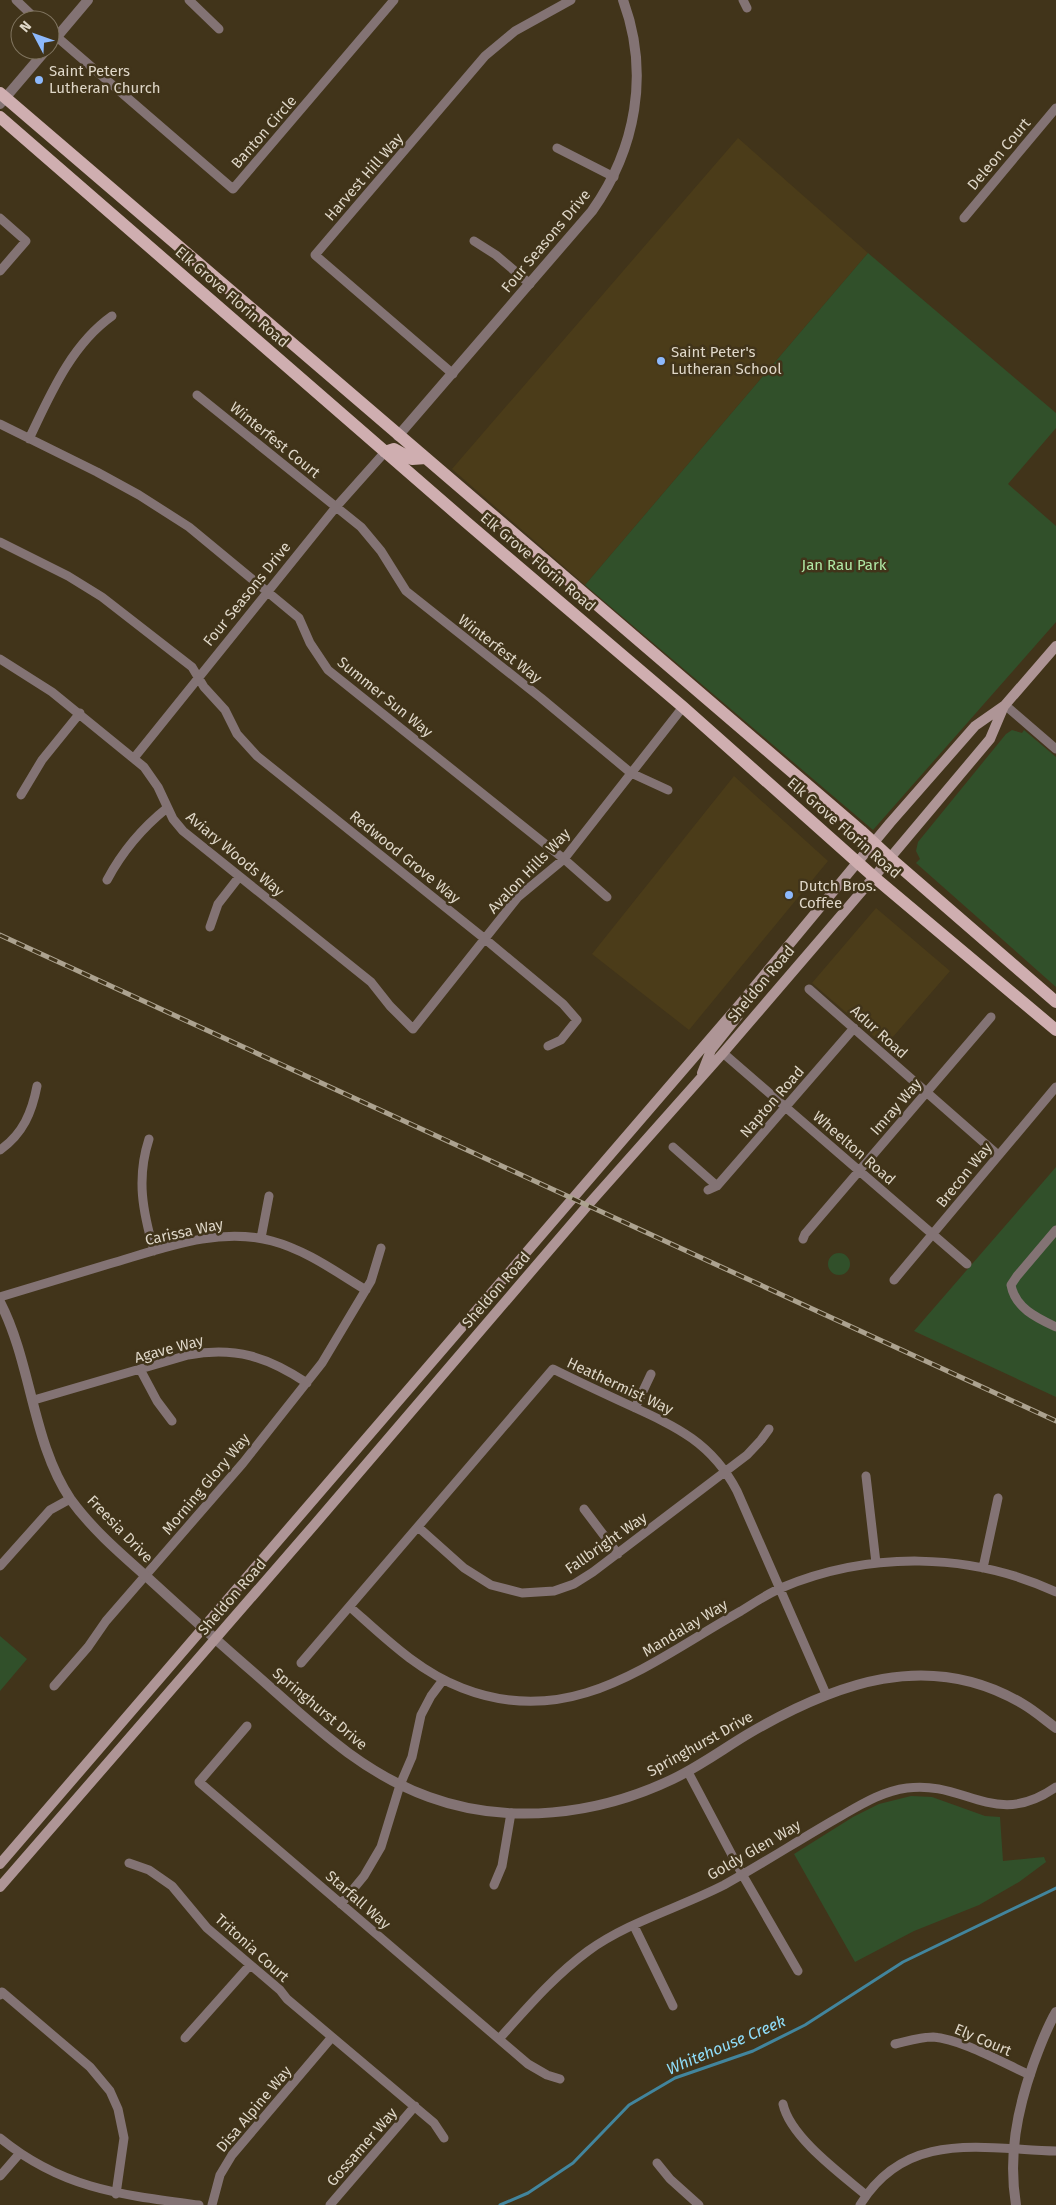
<svg xmlns="http://www.w3.org/2000/svg" width="1056" height="2205" viewBox="0 0 1056 2205" font-family="'Fira Sans',sans-serif">
  <style>
    .built { fill: #4b3c19 }
    .green { fill: #31502a }
    .lines { fill: none; stroke-linecap: round; stroke-linejoin: round }
    .stream { stroke: #42859d; stroke-width: 3 }
    .minor { stroke: #837374; stroke-width: 9 }
    .tertiary { stroke: #837374; stroke-width: 10 }
    .secondary { stroke: #ae9596; stroke-width: 10 }
    .primary { stroke: #cfaeb0; stroke-width: 12 }
    .rail-casing { stroke: #aca28f; stroke-width: 5 }
    .rail { stroke: #41341a; stroke-width: 3; stroke-dasharray: 9; stroke-linecap: butt }
    .poi-dot { fill: #8db9fc; stroke: #41341a; stroke-width: 2 }
    .labels { text-anchor: middle; dominant-baseline: central; stroke-width: 5; stroke-linejoin: round; paint-order: stroke }
    .poi-label { font-size: 15px; fill: #dfd7c8; stroke: #41341a; text-anchor: start }
    .street-label { font-size: 15px; fill: #dfd7c8; stroke: #41341a }
    .park-label { font-size: 15px; fill: #b0e8a5; stroke: #41341a }
    .water-label { font-size: 16px; font-style: italic; fill: #8fdcf8; stroke: #41341a }
  </style>
  <rect width="100%" height="100%" fill="#41341a"/>
  <!-- built -->
  <path class="built" d="M 738,138 L 868,253 L 585,585 L 452,469 Z
    M 734,776 L 828,861 L 689,1030 L 592,954 Z
    M 876,908 L 950,971 L 885,1046 L 812,983 Z"/>
  <!-- green -->
  <path class="green" d="M 868,253 L 1056,413 L 1056,428 L 1008,484 L 1056,526 L 1056,622 L 873,830 L 585,585 Z
    M 1012,730 L 1022,733 L 1024,730 L 1056,757 L 1056,987 L 916,863 L 920,859 L 916,851 L 918,842 L 1006,734 Z
    M 1056,1167 L 1056,1397 L 914,1331 Z
    M828 1264a11 11 0 1 1 22 0a11 11 0 1 1-22 0Z
    M 0,1636 L 27,1659 L 0,1691 Z
    M 911,1796 L 932,1797 L 985,1816 L 1000,1817 L 1003,1861 L 1044,1857 L 1046,1862 L 1019,1882 L 979,1905 L 914,1931 L 855,1962 L 794,1854 L 853,1817 L 879,1804 Z"/>
  <g class="lines">
    <!-- stream -->
    <path class="stream" d="M 500,2205 L 528,2193 L 573,2163 L 629,2105 L 675,2078 L 753,2051 L 805,2025 L 903,1962 L 1056,1888"/>
    <!-- minor -->
    <path class="minor" d="M 16,0 L 37,20
      M 189,0 L 219,29
      M 743,0 L 747,8
      M 50,31 L 233,189 L 394,0
      M 557,148 L 614,177
      M 0,218 L 26,241 L 0,271
      M 964,218 L 1056,108
      M 474,241 L 496,255 L 530,284
      M 453,374 L 315,255 L 485,56 L 515,31 L 571,0
      M 197,395 L 361,527 L 381,551 L 406,591 L 541,698 L 631,773 L 668,790
      M 0,424 L 97,472 L 139,495 L 189,527 L 299,618 L 310,643 L 328,670 L 564,859 L 607,897
      M 29,439 C 50,395 71,345 112,316
      M 0,542 L 68,576 L 102,597 L 192,667 L 204,687 L 225,710 L 237,734 L 257,756 L 485,939 L 563,1004 L 577,1020 L 561,1040 L 548,1046
      M 0,659 L 52,692 L 144,767 L 158,787 L 173,819 L 183,831 L 371,982 L 390,1006 L 413,1029 L 518,897 L 564,859 L 683,707
      M 1005,705 L 1056,749
      M 134,758 L 336,507 L 385,452
      M 21,795 L 42,760 L 80,713
      M 107,880 C 122,852 142,828 167,808
      M 210,927 L 218,904 L 239,877
      M 809,989 L 998,1155
      M 723,1053 L 967,1264
      M 149,1139 C 136,1179 143,1212 154,1251
      M 673,1147 L 717,1186
      M 0,1150 C 23,1134 32,1112 37,1086
      M 708,1190 L 717,1186 L 854,1028
      M 1056,1230 L 1017,1276 L 1011,1285 C 1015,1308 1037,1318 1056,1327
      M 261,1238 L 269,1196
      M 803,1239 L 805,1234 L 991,1017
      M 894,1280 L 1056,1087
      M 0,1297 C 36,1286 73,1275 109,1264 C 161,1249 218,1226 272,1241 C 306,1250 336,1272 366,1290
      M 141,1371 L 157,1401 L 172,1421
      M 34,1400 L 188,1355 C 235,1346 268,1357 307,1383
      M 635,1408 L 651,1374
      M 866,1476 L 876,1563
      M 584,1509 L 618,1554
      M 418,1527 L 464,1568 L 491,1585 L 522,1593 L 554,1591 L 574,1584 L 593,1572 L 747,1455 L 761,1440 L 769,1429
      M 0,1566 L 50,1510 L 70,1499
      M 983,1568 L 998,1498
      M 350,1607 C 385,1638 418,1671 462,1688 C 572,1731 650,1662 741,1611 C 754,1603 767,1594 781,1588 C 869,1551 970,1552 1056,1592
      M 301,1663 L 553,1369 C 579,1382 605,1394 631,1406 C 677,1427 712,1443 737,1491 L 826,1694
      M 54,1686 L 88,1647 L 106,1621 L 243,1463 L 322,1363 L 371,1281 L 381,1248
      M 247,1726 L 199,1782 L 528,2064 L 547,2075 L 560,2079
      M 688,1772 L 742,1874 L 798,1971
      M 129,1863 L 149,1870 L 172,1886 L 207,1928 L 280,1990 L 287,1999 L 434,2123 L 444,2138
      M 494,1885 L 502,1866 L 511,1813
      M 341,1904 L 364,1876 L 381,1847 L 400,1785 L 412,1757 L 421,1715 L 431,1696 L 443,1680
      M 634,1926 L 673,2006
      M 0,1995 L 2,1992 L 90,2067 L 110,2091 L 118,2109 L 124,2138 L 116,2194
      M 185,2038 L 250,1965
      M 499,2039 C 527,2008 554,1976 588,1951 C 628,1922 679,1908 724,1885 C 764,1863 802,1838 841,1816 C 862,1804 883,1791 907,1788 C 965,1780 995,1830 1056,1787
      M 895,2044 C 908,2041 920,2037 933,2037 C 961,2039 1003,2063 1030,2075
      M 783,2104 C 790,2137 841,2174 866,2195
      M 0,2138 C 62,2189 122,2195 199,2205
      M 657,2163 L 670,2179 L 699,2205
      M 0,2176 L 20,2153
      M 212,2205 L 220,2175 L 232,2155 L 332,2037
      M 330,2205 L 415,2106
      M 860,2205 C 906,2129 983,2149 1056,2151"/>
    <!-- tertiary -->
    <path class="tertiary" d="M 50,45 L 88,0
      M 0,104 L 46,50
      M 398,436 L 592,211 C 636,149 650,73 623,0
      M 0,1302 C 32,1364 32,1443 71,1500 C 92,1529 120,1553 147,1577 C 182,1609 217,1641 253,1672 C 308,1720 359,1772 429,1797 C 508,1826 598,1815 673,1779 C 700,1766 723,1749 748,1734 C 835,1683 929,1648 1023,1704 C 1035,1711 1045,1720 1056,1728
      M 1016,2205 C 1008,2156 1017,2111 1033,2065 C 1040,2046 1046,2029 1056,2012"/>
    <!-- secondary -->
    <path class="secondary" d="M 702,1073 L 711,1050 L 738,1016 L 740,1009
      M 0,1864 L 740,1004 L 890,823 L 975,726 L 1005,705 L 1056,646
      M 0,1887 L 315,1524 L 588,1205 L 723,1053 L 874,877 L 990,739 L 1004,706"/>
    <!-- primary -->
    <path class="primary" d="M 0,93 L 861,831 L 890,858 L 1056,1002
      M 0,117 L 466,522 L 683,707 L 874,877 L 1056,1030
      M 385,452 L 394,449 L 412,459 L 426,458"/>
    <defs>
      <path id="rail" d="M 0,935 L 1056,1421"/>
    </defs>
    <!-- rail casing -->
    <use href="#rail" class="rail-casing"/>
    <!-- rail -->
    <use href="#rail" class="rail"/>
  </g>
  <!-- markers -->
  <g class="poi-dot">
    <circle cx="39" cy="80" r="5"/>
    <circle cx="661" cy="361" r="5"/>
    <circle cx="789" cy="895" r="5"/>
  </g>
  <g class="labels">
    <!-- poi labels -->
    <g class="poi-label">
      <text x="49" y="71">Saint Peters<tspan x="49" dy="17">Lutheran Church</tspan></text>
      <text x="671" y="352">Saint Peter's<tspan x="671" dy="17">Lutheran School</tspan></text>
      <text x="799" y="886">Dutch Bros.<tspan x="799" dy="17">Coffee</tspan></text>
    </g>
    <!-- street labels -->
    <g class="street-label">
      <text transform="translate(264 132) rotate(-49)">Banton Circle</text>
      <text transform="translate(999 154) rotate(-50)">Deleon Court</text>
      <text transform="translate(364 177) rotate(-49)">Harvest Hill Way</text>
      <text transform="translate(546 241) rotate(-50)">Four Seasons Drive</text>
      <text transform="translate(232 297) rotate(41)">Elk Grove Florin Road</text>
      <text transform="translate(275 440) rotate(39)">Winterfest Court</text>
      <text transform="translate(538 562) rotate(40)">Elk Grove Florin Road</text>
      <text transform="translate(247 594) rotate(-51)">Four Seasons Drive</text>
      <text transform="translate(500 649) rotate(38)">Winterfest Way</text>
      <text transform="translate(385 697) rotate(39)">Summer Sun Way</text>
      <text transform="translate(844 828) rotate(41)">Elk Grove Florin Road</text>
      <text transform="translate(235 854) rotate(40)">Aviary Woods Way</text>
      <text transform="translate(405 857) rotate(39)">Redwood Grove Way</text>
      <text transform="translate(529 871) rotate(-46)">Avalon Hills Way</text>
      <text transform="translate(761 984) rotate(-50)">Sheldon Road</text>
      <text transform="translate(879 1032) rotate(42)">Adur Road</text>
      <text transform="translate(772 1102) rotate(-49)">Napton Road</text>
      <text transform="translate(896 1107) rotate(-49)">Imray Way</text>
      <text transform="translate(854 1148) rotate(41)">Wheelton Road</text>
      <text transform="translate(964 1175) rotate(-51)">Brecon Way</text>
      <text transform="translate(184 1232) rotate(-12)">Carissa Way</text>
      <text transform="translate(496 1290) rotate(-49)">Sheldon Road</text>
      <text transform="translate(169 1349) rotate(-15)">Agave Way</text>
      <text transform="translate(620 1386) rotate(25)">Heathermist Way</text>
      <text transform="translate(206 1484) rotate(-50)">Morning Glory Way</text>
      <text transform="translate(120 1529) rotate(46)">Freesia Drive</text>
      <text transform="translate(606 1543) rotate(-35)">Fallbright Way</text>
      <text transform="translate(232 1597) rotate(-49)">Sheldon Road</text>
      <text transform="translate(685 1628) rotate(-31)">Mandalay Way</text>
      <text transform="translate(320 1709) rotate(40)">Springhurst Drive</text>
      <text transform="translate(700 1744) rotate(-29)">Springhurst Drive</text>
      <text transform="translate(754 1850) rotate(-30)">Goldy Glen Way</text>
      <text transform="translate(358 1900) rotate(41)">Starfall Way</text>
      <text transform="translate(252 1948) rotate(42)">Tritonia Court</text>
      <text transform="translate(983 2040) rotate(23)">Ely Court</text>
      <text transform="translate(254 2109) rotate(-50)">Disa Alpine Way</text>
      <text transform="translate(362 2147) rotate(-49)">Gossamer Way</text>
    </g>
    <!-- park labels -->
    <g class="park-label">
      <text x="844" y="565">Jan Rau Park</text>
    </g>
    <!-- water labels -->
    <g class="water-label">
      <text transform="translate(726 2045) rotate(-23)">Whitehouse Creek</text>
    </g>
  </g>
  <!-- north arrow -->
  <g transform="translate(35 35) rotate(311)"><circle r="24" fill="#41341a" stroke="#807560"/>
  <path d="M0-4L9 19L0 12L-9 19Z" fill="#8db9fc"/>
  <text y="-8" font-size="14" font-weight="bold" text-anchor="middle" fill="#dfd7c8">N</text>
  </g>
</svg>
